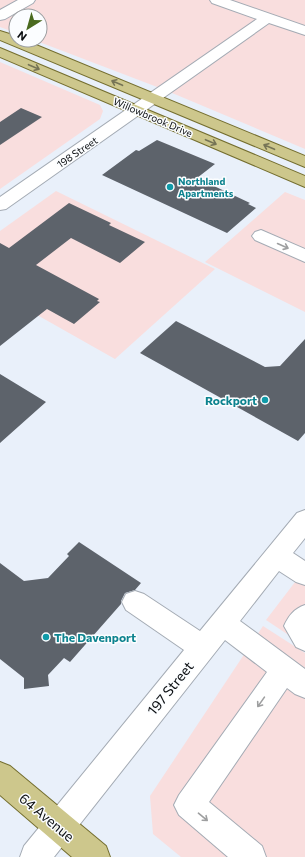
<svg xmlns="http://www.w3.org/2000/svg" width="305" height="857" viewBox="0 0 305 857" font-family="Commissioner,sans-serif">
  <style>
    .commercial { fill: #f9dede }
    .building { fill: #5d636b }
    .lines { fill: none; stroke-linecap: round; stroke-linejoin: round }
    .minor-casing { stroke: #a4abb4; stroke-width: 2 }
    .major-casing { stroke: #746e2f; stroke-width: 2 }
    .minor { fill: #fff; fill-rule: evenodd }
    .major { fill: #cdc78c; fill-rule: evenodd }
    .oneway { stroke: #767455 }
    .oneway2 { stroke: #9e9fa0 }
    .culture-dot { fill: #0f9aa8; stroke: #fbfdff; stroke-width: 1.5 }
    .labels { text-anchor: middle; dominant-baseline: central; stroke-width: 3; stroke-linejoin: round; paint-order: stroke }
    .far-street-label { font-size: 10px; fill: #0c0f12; stroke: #fbfdff }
    .far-culture-label { font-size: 10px; font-weight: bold; fill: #0d838f; stroke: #fbfdff; text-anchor: start }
    .culture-label { font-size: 12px; font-weight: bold; fill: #0d838f; stroke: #fbfdff; text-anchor: end }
    .near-street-label { font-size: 14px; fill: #0c0f12; stroke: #fbfdff }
  </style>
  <rect width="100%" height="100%" fill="#e9f0fa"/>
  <!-- commercial -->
  <path class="commercial" d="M 0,0 L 305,0 L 305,149 L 165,90 L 34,40 L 40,40 L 40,16 L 16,16 L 16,33 L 0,27 Z
    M 0,62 L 100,105 L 103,111 L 100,119 L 0,189 Z
    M 56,191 L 215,269 L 115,359 L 0,294 L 0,231 Z
    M 285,192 L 305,200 L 305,312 L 205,262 Z
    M 305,569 L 305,646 L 266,620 Z
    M 263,626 L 305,653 L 305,857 L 181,857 L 153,834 L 150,796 Z"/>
  <!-- building -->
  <path class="building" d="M 21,108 L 42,117 L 0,145 L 0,122 Z
    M 157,140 L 215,164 L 197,178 L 250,203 L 248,204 L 256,208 L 227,233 L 102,175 L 136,150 L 139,151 Z
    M 69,203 L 111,223 L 109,225 L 145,242 L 120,263 L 71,238 L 36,265 L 99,299 L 97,301 L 100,302 L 74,324 L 47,309 L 0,346 L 0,243 L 9,248 Z
    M 176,321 L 265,367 L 280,366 L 305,339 L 305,433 L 298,441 L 140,353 Z
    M 0,374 L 46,402 L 0,443 Z
    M 79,542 L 141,583 L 135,590 L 125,593 L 121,601 L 121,604 L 70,662 L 64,658 L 48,675 L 49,686 L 24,689 L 24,678 L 0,659 L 0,563 L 24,581 L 48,578 L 69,556 L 67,554 Z"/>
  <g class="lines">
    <defs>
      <path id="minor" d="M 18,0 L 35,0 L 33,3 L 5,19 L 0,20 L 0,10 Z
        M 210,0 L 230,0 L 305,26 L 305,35 L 269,23 L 6,209 L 0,210 L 0,197 L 257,19 L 212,3 Z
        M 261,230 L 305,249 L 305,262 L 255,240 L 252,236 L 255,232 Z
        M 305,510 L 305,538 L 293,553 L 305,561 L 305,585 L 296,582 L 279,571 L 240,621 L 305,669 L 305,698 L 295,694 L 287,688 L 209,802 L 262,846 L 266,857 L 228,857 L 179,815 L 174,805 L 179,795 L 267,672 L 225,640 L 54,857 L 20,857 L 24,846 L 184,650 L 126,610 L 122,602 L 126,594 L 135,591 L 144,594 L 200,631 L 297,513 Z
        M 305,605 L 305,651 L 296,647 L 284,626 C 289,615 294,609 305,605 Z"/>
      <path id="major" d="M 0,31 L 16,36 L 16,40 L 24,40 L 305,156 L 305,167 L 0,40 Z
        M 0,48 L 305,176 L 305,187 L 0,57 Z
        M 0,762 L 10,766 L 106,846 L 110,857 L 72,857 L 0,795 Z"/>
    </defs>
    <!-- minor casing -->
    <use href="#minor" class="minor-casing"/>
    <!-- major casing -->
    <use href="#major" class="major-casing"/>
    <!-- minor -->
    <use href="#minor" class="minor"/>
    <!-- major -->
    <use href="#major" class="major"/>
  </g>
  <!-- one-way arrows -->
  <defs><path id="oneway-shaft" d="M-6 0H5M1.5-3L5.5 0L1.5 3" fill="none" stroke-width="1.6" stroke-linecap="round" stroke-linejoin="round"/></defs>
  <g class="oneway">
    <use href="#oneway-shaft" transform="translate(34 67) rotate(23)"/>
    <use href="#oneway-shaft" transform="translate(117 83) rotate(-157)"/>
    <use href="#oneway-shaft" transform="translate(211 142) rotate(23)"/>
    <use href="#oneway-shaft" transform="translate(269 147) rotate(-157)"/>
  </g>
  <g class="oneway2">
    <use href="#oneway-shaft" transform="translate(283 246) rotate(24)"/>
    <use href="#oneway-shaft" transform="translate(261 702) rotate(125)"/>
    <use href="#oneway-shaft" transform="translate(203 817) rotate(40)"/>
  </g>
  <!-- markers -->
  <g class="culture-dot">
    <circle cx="170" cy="187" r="4"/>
    <circle cx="265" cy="400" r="4"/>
    <circle cx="46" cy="637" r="4"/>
  </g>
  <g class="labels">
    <!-- far-street labels -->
    <g class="far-street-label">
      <text transform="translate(153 117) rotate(23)">Willowbrook Drive</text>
      <text transform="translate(77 152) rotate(-34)">198 Street</text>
    </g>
    <!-- far-culture labels -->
    <g class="far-culture-label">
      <text x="178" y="181">Northland<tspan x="178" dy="12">Apartments</tspan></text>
    </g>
    <!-- culture labels -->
    <g class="culture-label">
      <text x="257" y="400">Rockport</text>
      <text x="54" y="637" text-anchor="start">The Davenport</text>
    </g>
    <!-- near-street labels -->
    <g class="near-street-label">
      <text transform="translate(170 688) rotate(-51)">197 Street</text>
      <text transform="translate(47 817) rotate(40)">64 Avenue</text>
    </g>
  </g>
  <!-- north arrow -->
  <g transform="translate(28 28) rotate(217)"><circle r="19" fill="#fbfdff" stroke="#9b9ea0"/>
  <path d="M0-3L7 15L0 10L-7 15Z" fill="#4a6a1f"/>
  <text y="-6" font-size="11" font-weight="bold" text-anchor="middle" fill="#0c0f12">N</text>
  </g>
</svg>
